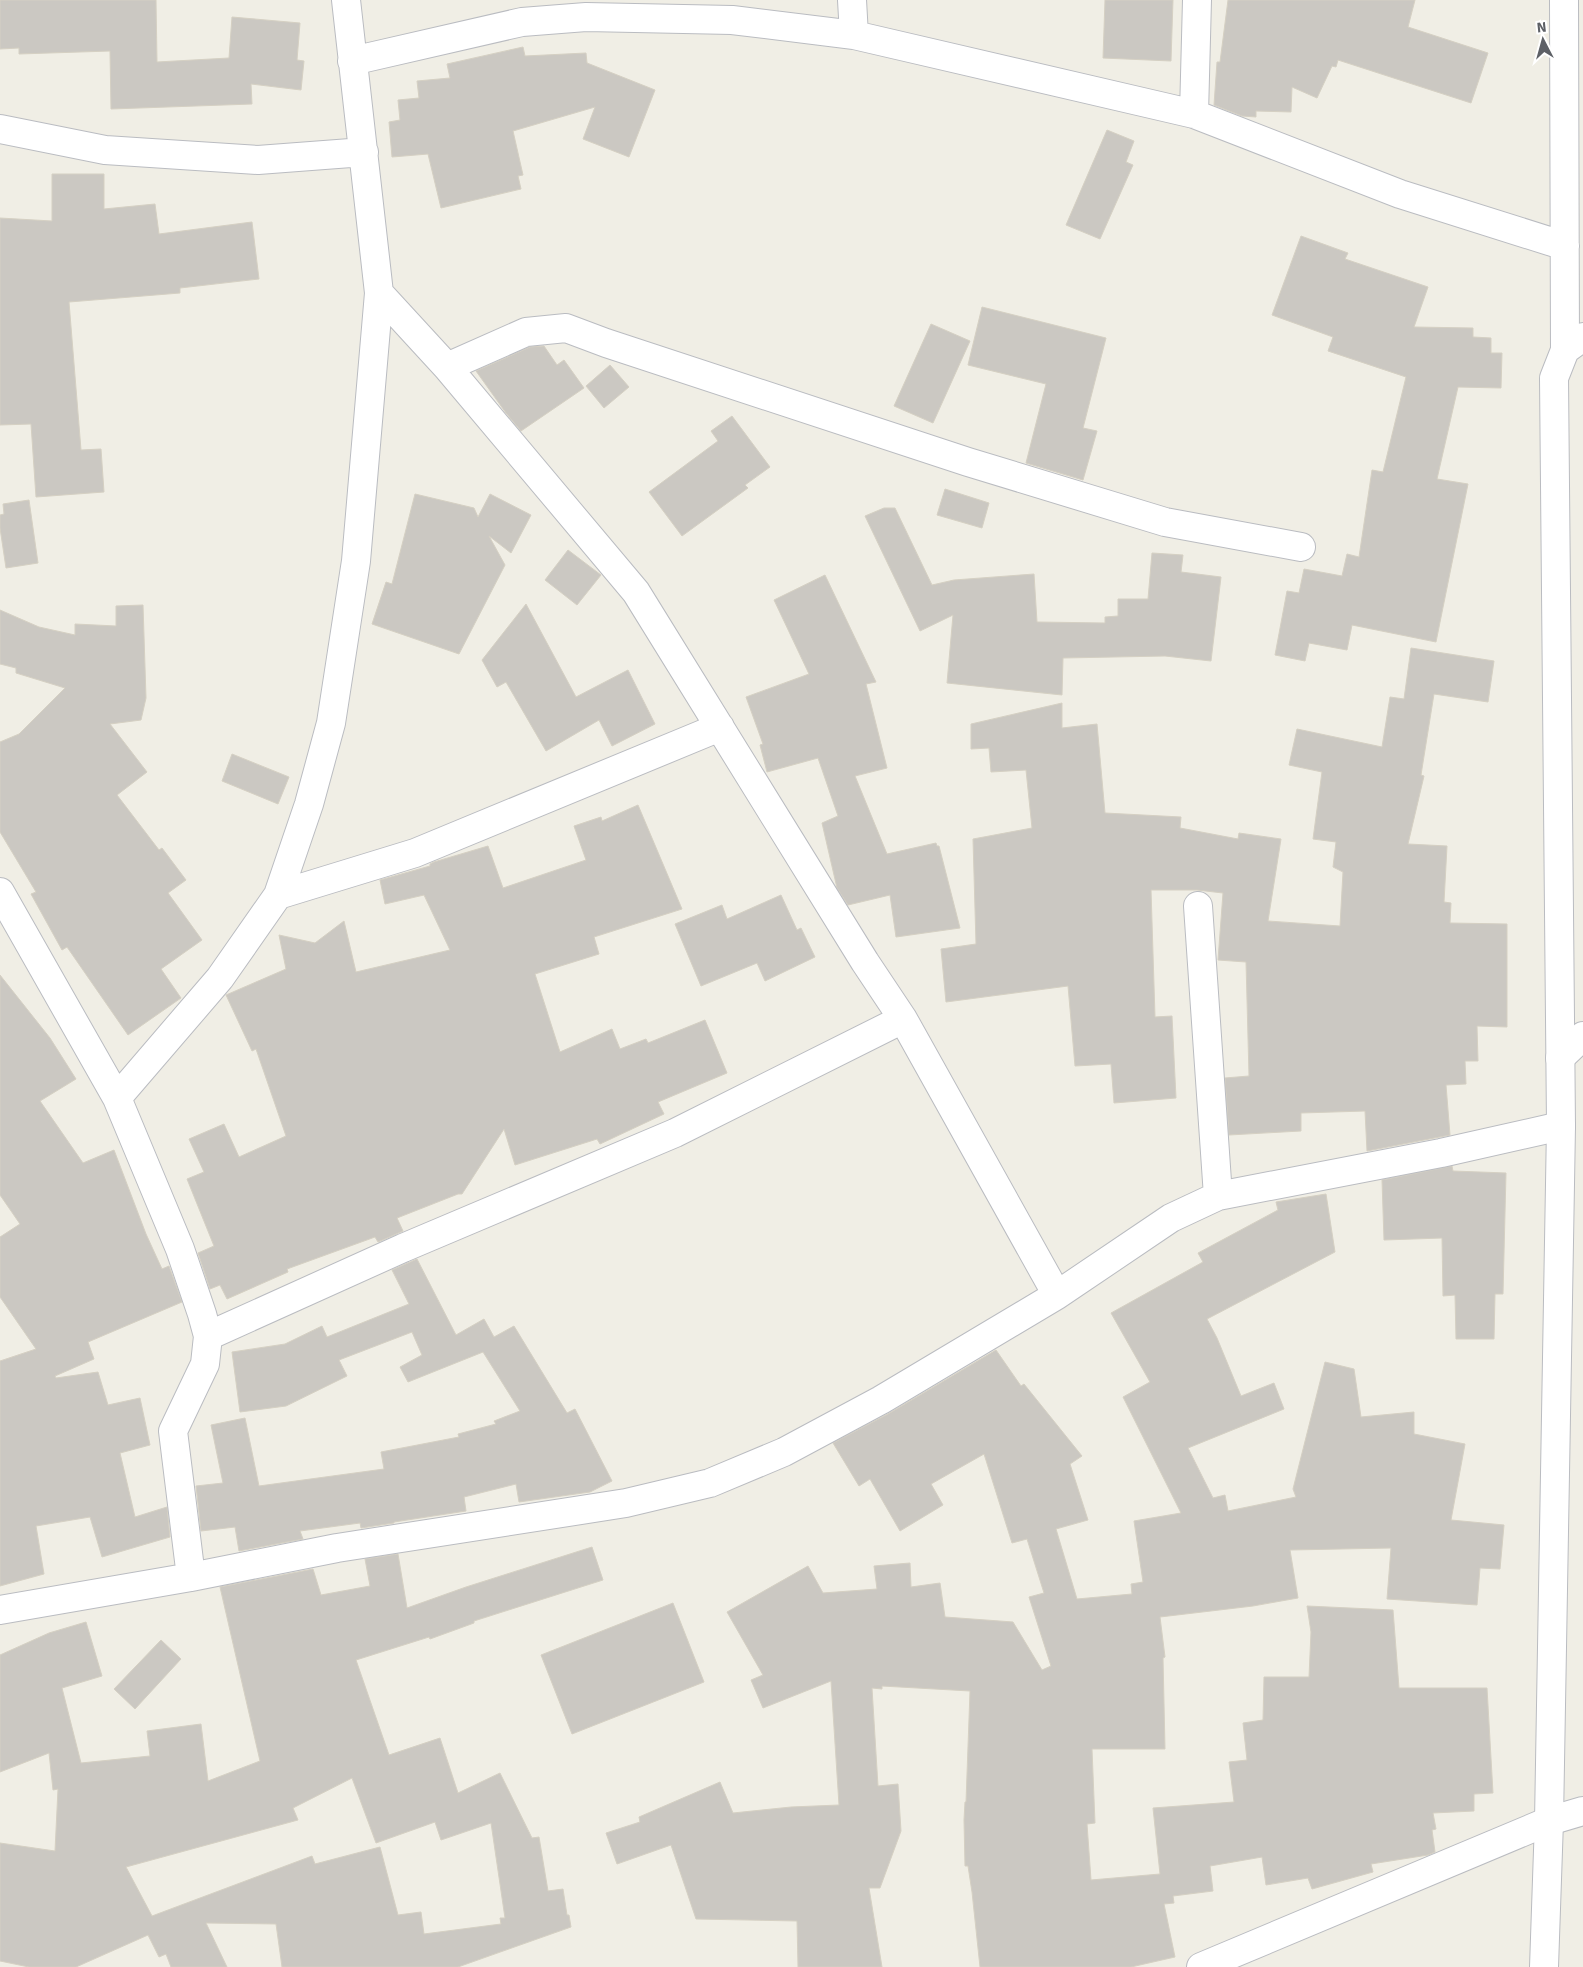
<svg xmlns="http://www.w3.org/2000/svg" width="1583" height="1967" viewBox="0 0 1583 1967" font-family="Signika,sans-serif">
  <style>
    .building { fill: #cbc8c2; stroke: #d5d0c3; fill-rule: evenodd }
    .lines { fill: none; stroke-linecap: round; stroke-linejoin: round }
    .minor-casing { stroke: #babcc1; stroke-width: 30 }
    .tertiary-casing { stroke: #babcc1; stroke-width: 30 }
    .minor { stroke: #fff; stroke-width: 28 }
    .tertiary { stroke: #fff; stroke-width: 28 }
  </style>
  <rect width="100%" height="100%" fill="#f0eee5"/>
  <!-- building -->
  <path class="building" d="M 0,0 L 156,0 L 157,62 L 229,58 L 232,17 L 300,23 L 297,60 L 304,61 L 301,90 L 251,84 L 252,104 L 111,109 L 110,51 L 19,54 L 19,48 L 0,49 Z
    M 1105,0 L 1173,0 L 1171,61 L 1103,58 Z
    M 1228,0 L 1415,0 L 1408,27 L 1488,53 L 1471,103 L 1338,60 L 1336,67 L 1332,66 L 1317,98 L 1292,87 L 1291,112 L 1256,111 L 1256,117 L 1242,116 L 1214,105 L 1217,62 L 1220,62 Z
    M 523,47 L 525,56 L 586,53 L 587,63 L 655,90 L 629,157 L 583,139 L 595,107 L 513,131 L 523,175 L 518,176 L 521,189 L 441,208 L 428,154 L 392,157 L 389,122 L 400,120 L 398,100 L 419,98 L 417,81 L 450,78 L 447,64 Z
    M 1107,130 L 1134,141 L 1126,162 L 1133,165 L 1100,239 L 1066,225 Z
    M 52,174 L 104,174 L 104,209 L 155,204 L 159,234 L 252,222 L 259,279 L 180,288 L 180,293 L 69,302 L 81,450 L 101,449 L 104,492 L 36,497 L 31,424 L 0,425 L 0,218 L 52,221 Z
    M 1301,236 L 1348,253 L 1345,259 L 1428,287 L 1414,327 L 1473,328 L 1473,337 L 1491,338 L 1491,353 L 1502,353 L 1501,388 L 1458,387 L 1437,479 L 1468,484 L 1436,642 L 1352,625 L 1347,650 L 1309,643 L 1305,661 L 1275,655 L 1287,591 L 1299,593 L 1304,569 L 1342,576 L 1347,554 L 1359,557 L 1372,470 L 1383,472 L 1406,377 L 1328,351 L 1333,337 L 1272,315 Z
    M 982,307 L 1106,338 L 1083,428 L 1097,431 L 1083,480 L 1026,463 L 1046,384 L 968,365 Z
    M 931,324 L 970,341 L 933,423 L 894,406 Z
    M 544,346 L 557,365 L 564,360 L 584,388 L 521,431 L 506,413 L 476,371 L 530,347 Z
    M 610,365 L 629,387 L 604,408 L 586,386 Z
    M 732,416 L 770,467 L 745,485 L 748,488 L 682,536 L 649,492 L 718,441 L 711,431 Z
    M 945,489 L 989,503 L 982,528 L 937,515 Z
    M 415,494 L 474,508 L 478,517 L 490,494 L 531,515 L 511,553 L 489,536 L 505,565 L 459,654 L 372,624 L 386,582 L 392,584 Z
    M 29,500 L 38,563 L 6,568 L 0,528 L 0,515 L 4,514 L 3,504 Z
    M 884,508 L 895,508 L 932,585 L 954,580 L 1034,574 L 1037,622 L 1105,623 L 1105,617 L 1118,616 L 1118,599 L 1148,599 L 1152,553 L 1183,555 L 1181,572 L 1221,577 L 1211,661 L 1165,656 L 1063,658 L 1062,695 L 947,683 L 953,615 L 920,631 L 865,516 Z
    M 568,550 L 601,575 L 577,605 L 545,580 Z
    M 825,575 L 876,682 L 866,684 L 887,768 L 855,776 L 887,854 L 936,843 L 937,846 L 939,846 L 960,928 L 896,937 L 890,895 L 848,905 L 837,888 L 822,823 L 838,816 L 818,758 L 767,772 L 760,745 L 763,744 L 746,697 L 809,674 L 774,600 Z
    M 526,604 L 576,697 L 628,670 L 655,724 L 612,746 L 599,720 L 546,751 L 506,682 L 497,687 L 482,660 Z
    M 143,605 L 146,698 L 141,720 L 110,724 L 147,772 L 117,795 L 159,850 L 162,848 L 186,880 L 168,893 L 202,940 L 161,969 L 181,998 L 128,1035 L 67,947 L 62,950 L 31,894 L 36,892 L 0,832 L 0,742 L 19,734 L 65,688 L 16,673 L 16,668 L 0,664 L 0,610 L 39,627 L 75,635 L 75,624 L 116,626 L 116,606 Z
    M 1411,648 L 1494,661 L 1488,702 L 1434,694 L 1421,775 L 1424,776 L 1408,844 L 1447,846 L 1444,902 L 1451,903 L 1450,923 L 1507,924 L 1507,1027 L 1477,1026 L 1478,1061 L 1465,1061 L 1466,1084 L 1446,1085 L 1450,1135 L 1367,1151 L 1365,1111 L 1301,1113 L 1301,1131 L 1229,1135 L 1225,1078 L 1249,1076 L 1246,962 L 1218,960 L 1223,893 L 1197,890 L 1151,890 L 1155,1017 L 1172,1016 L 1176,1098 L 1114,1103 L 1111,1064 L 1075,1066 L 1068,986 L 946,1002 L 941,949 L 976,944 L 973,839 L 1032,828 L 1026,770 L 991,772 L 989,748 L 971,749 L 971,724 L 1062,703 L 1062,728 L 1097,724 L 1105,813 L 1181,817 L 1180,828 L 1238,839 L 1239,833 L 1281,839 L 1268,921 L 1340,926 L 1343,872 L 1333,867 L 1336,842 L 1313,839 L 1322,772 L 1289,765 L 1297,729 L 1382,747 L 1390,697 L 1404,699 Z
    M 232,754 L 289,777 L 278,804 L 222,781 Z
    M 638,805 L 682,909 L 594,937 L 599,954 L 535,974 L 560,1052 L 612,1029 L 620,1049 L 646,1039 L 648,1043 L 705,1020 L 727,1073 L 658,1102 L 664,1114 L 600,1144 L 597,1139 L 515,1165 L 504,1129 L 462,1194 L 458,1194 L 397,1218 L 403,1231 L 378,1242 L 375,1237 L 287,1269 L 288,1272 L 227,1299 L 220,1285 L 210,1289 L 198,1253 L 214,1246 L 187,1179 L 204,1172 L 189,1139 L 224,1124 L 239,1157 L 286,1136 L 256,1049 L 252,1051 L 226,995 L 286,969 L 279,935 L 315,943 L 344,921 L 356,972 L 450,950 L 424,895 L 385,904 L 380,880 L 430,866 L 430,864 L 434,862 L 488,846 L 503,888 L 586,860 L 574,826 L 601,817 L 602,821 Z
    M 781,895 L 797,930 L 801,928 L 815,957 L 765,981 L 757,963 L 701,986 L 675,924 L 722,905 L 727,919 Z
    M 0,975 L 50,1038 L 76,1079 L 40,1101 L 83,1163 L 114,1150 L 146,1234 L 162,1269 L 169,1266 L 182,1302 L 88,1342 L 94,1359 L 55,1376 L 56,1378 L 98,1372 L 108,1405 L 140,1398 L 150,1445 L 120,1453 L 135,1517 L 167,1507 L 170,1537 L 102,1557 L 90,1517 L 36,1526 L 44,1574 L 0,1586 L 0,1361 L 36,1349 L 0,1297 L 0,1237 L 20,1224 L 0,1195 Z
    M 1452,1166 L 1453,1171 L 1506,1173 L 1503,1294 L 1495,1294 L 1494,1339 L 1456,1339 L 1455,1295 L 1443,1296 L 1442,1238 L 1384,1240 L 1382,1180 Z
    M 1326,1194 L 1335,1252 L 1207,1319 L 1217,1338 L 1241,1396 L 1274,1383 L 1284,1409 L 1188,1448 L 1213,1498 L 1225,1495 L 1228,1511 L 1296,1497 L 1293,1489 L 1325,1362 L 1354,1369 L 1361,1417 L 1414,1412 L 1414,1434 L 1465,1444 L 1451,1520 L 1504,1525 L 1500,1569 L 1480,1568 L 1477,1605 L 1387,1599 L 1391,1548 L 1290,1550 L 1298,1598 L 1253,1606 L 1160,1617 L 1165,1657 L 1163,1658 L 1165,1749 L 1092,1749 L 1095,1823 L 1087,1824 L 1091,1880 L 1160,1874 L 1153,1808 L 1234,1802 L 1229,1762 L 1247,1760 L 1243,1723 L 1263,1720 L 1264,1677 L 1309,1677 L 1311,1632 L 1307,1606 L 1393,1610 L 1399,1688 L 1487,1688 L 1493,1793 L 1474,1794 L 1474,1811 L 1433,1813 L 1436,1829 L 1432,1830 L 1435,1852 L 1428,1855 L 1371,1864 L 1373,1872 L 1312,1889 L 1308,1878 L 1266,1885 L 1262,1857 L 1210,1866 L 1213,1891 L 1173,1896 L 1174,1903 L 1164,1904 L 1175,1957 L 1131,1967 L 980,1967 L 972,1892 L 968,1866 L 965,1866 L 964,1820 L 965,1802 L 966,1802 L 970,1691 L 882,1686 L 882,1689 L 872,1688 L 878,1786 L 898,1784 L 901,1831 L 880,1888 L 869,1888 L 882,1967 L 798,1967 L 797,1921 L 696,1919 L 671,1845 L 617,1864 L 606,1833 L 640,1822 L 639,1817 L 720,1782 L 733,1813 L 791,1807 L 839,1805 L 831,1681 L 763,1708 L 751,1680 L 763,1675 L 727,1612 L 808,1566 L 823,1593 L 877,1589 L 874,1566 L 910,1563 L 911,1587 L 940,1583 L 945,1617 L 1013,1622 L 1042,1670 L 1051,1666 L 1029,1597 L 1044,1593 L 1027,1539 L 1012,1543 L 984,1454 L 931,1484 L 943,1505 L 900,1531 L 870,1479 L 859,1486 L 833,1443 L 888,1414 L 996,1350 L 1021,1386 L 1024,1384 L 1082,1456 L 1070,1464 L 1088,1520 L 1056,1529 L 1077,1599 L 1132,1594 L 1131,1584 L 1143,1582 L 1134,1521 L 1181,1513 L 1123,1397 L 1150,1382 L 1111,1313 L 1203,1262 L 1198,1253 L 1278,1210 L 1276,1202 Z
    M 417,1259 L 456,1335 L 484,1319 L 494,1337 L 514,1326 L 567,1413 L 575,1409 L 612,1481 L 590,1492 L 519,1502 L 516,1484 L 464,1497 L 466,1511 L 394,1522 L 394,1523 L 361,1528 L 360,1523 L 300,1531 L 303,1539 L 239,1551 L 235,1527 L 201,1531 L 196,1486 L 223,1483 L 211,1425 L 245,1418 L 259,1486 L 384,1469 L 381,1452 L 459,1437 L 458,1434 L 496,1424 L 494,1421 L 520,1411 L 483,1352 L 408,1382 L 400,1367 L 422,1355 L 412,1332 L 339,1360 L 347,1376 L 286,1406 L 240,1412 L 232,1352 L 285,1344 L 322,1326 L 327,1337 L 409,1304 L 392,1270 Z
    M 592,1547 L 603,1580 L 474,1621 L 474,1623 L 430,1639 L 429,1637 L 356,1660 L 389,1755 L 440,1738 L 458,1793 L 500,1773 L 532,1838 L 539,1837 L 548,1891 L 563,1889 L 567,1915 L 569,1915 L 571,1927 L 458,1967 L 282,1967 L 276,1924 L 206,1923 L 227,1967 L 171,1967 L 166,1954 L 159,1957 L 148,1935 L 76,1967 L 29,1967 L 0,1961 L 0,1843 L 55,1851 L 58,1789 L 53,1790 L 49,1753 L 0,1772 L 0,1655 L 49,1633 L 86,1622 L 102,1676 L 62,1688 L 81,1763 L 150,1756 L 147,1731 L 201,1724 L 208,1781 L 260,1761 L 220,1587 L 313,1569 L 321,1595 L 370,1586 L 365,1559 L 398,1554 L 407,1608 L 466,1587 ZM 352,1778 L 376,1843 L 435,1822 L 441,1840 L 491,1823 L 505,1918 L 500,1918 L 501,1924 L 424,1934 L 421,1912 L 398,1915 L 380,1847 L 315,1864 L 312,1856 L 152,1916 L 126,1867 L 298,1820 L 293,1808 Z
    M 673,1603 L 704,1682 L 572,1734 L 541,1655 Z
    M 161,1640 L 181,1659 L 135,1709 L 114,1689 Z"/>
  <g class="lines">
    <defs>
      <path id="minor" d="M 852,0 L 854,35
        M 1564,0 L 1565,350
        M 352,61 L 522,22 L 586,17 L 732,20 L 854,35 L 1194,114 L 1400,194 L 1565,246
        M 1194,114 L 1197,0
        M 0,129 L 105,150 L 258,160 L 364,152
        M 379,293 L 447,367 L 636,592 L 865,962 L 903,1019 L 1057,1295
        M 447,367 L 526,332 L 566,328 L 606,343 L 968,462 L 1165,522 L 1301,547
        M 0,892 L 117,1098 L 180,1249 L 202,1314 L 208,1336 L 205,1364 L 173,1431 L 191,1577
        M 278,895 L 415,853 L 720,727
        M 1198,906 L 1218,1196
        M 1560,1058 L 1583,1036
        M 117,1098 L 220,978 L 278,895 L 309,804 L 331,723 L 356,561 L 379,293 L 346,0
        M 208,1336 L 403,1248 L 675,1133 L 903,1019
        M 0,1610 L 191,1577 L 337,1548 L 626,1503 L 710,1483 L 784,1452 L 881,1400 L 1057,1295 L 1171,1218 L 1218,1196 L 1441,1153 L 1561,1126
        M 1201,1967 L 1549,1821 L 1583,1811"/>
      <path id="tertiary" d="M 1544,1967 L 1549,1821 L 1561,1126 L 1554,378 L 1565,350 L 1583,337"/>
    </defs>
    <!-- minor casing -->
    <use href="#minor" class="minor-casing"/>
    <!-- tertiary casing -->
    <use href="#tertiary" class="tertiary-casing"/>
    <!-- minor -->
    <use href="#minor" class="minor"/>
    <!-- tertiary -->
    <use href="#tertiary" class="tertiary"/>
  </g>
  <!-- north arrow -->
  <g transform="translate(1543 40) rotate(354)" stroke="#ffffff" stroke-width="4" paint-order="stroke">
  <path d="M0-4L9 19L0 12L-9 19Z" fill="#5d6066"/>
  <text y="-8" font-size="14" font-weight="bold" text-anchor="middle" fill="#5d6066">N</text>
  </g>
</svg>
